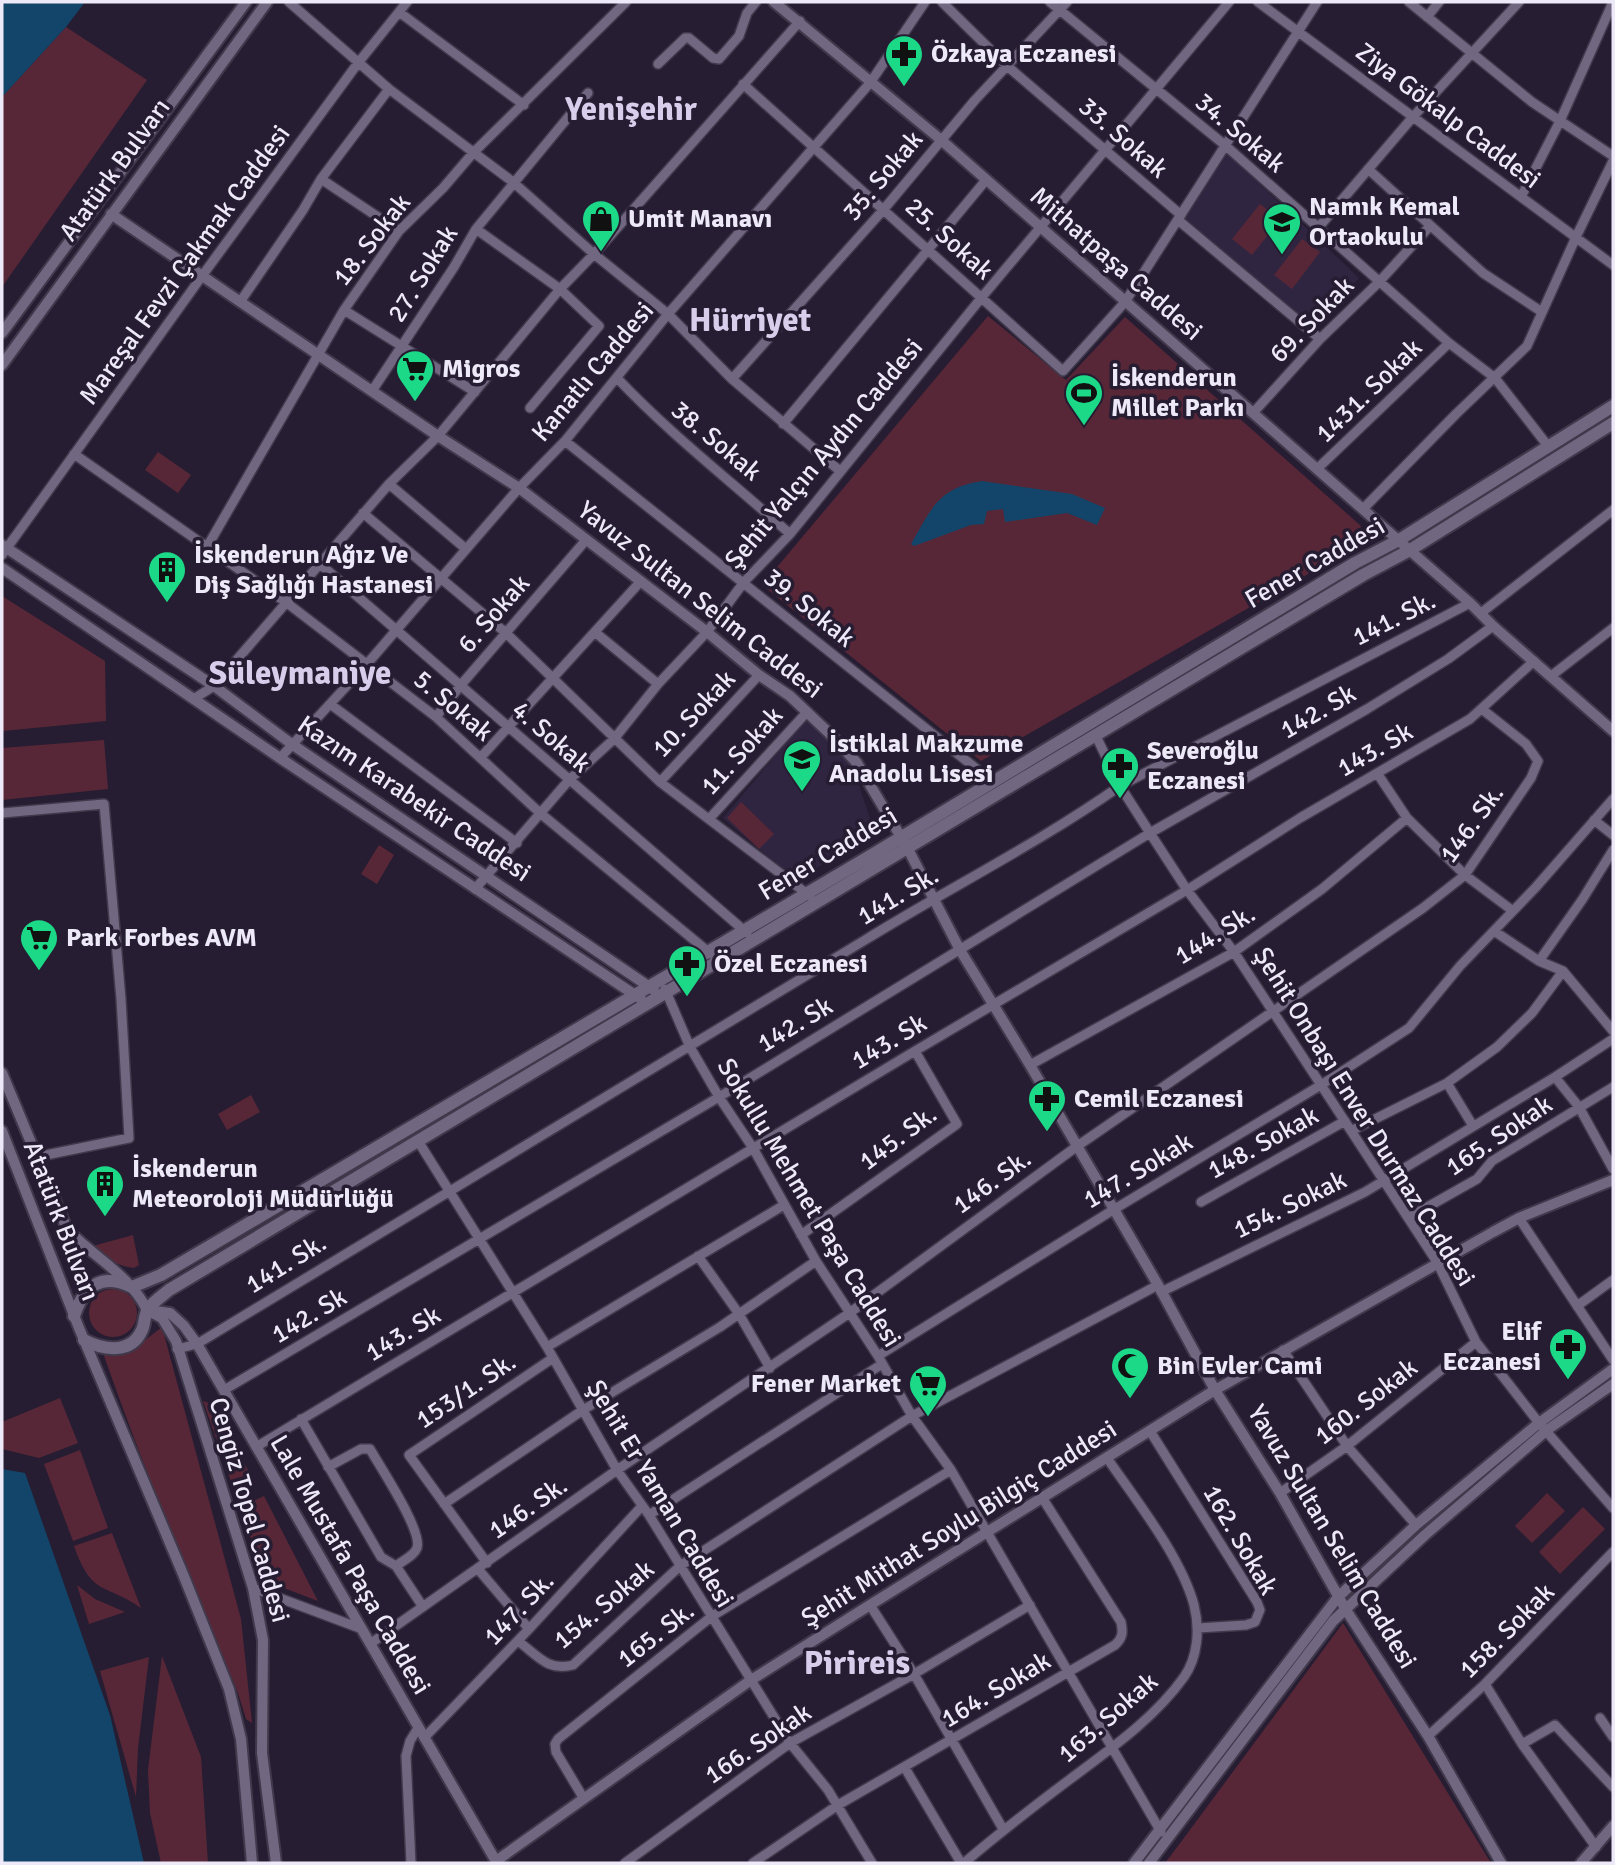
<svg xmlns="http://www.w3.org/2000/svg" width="1615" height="1865" viewBox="0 0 1615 1865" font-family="Signika,sans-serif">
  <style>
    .built { fill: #302540 }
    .green { fill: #582737 }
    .water { fill: #124569 }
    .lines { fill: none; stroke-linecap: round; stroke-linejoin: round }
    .minor-casing { stroke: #40394b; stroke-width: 12 }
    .tertiary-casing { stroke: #40394b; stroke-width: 14 }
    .secondary-casing { stroke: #40394b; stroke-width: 16 }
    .minor { stroke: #716781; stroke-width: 9 }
    .tertiary { stroke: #716781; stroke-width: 10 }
    .secondary { stroke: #716781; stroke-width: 12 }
    .labels { text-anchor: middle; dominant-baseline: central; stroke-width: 7; stroke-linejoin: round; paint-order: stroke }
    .poi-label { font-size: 26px; font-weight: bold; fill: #eee9f8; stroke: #261d32; text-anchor: start }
    .street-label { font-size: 26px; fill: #eee9f8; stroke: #261d32 }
    .district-label { font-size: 33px; font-weight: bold; fill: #d8ceeb; stroke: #261d32 }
  </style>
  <rect width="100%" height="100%" fill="#261d32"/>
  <!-- built -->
  <path class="built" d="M 1227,153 L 1359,278 L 1315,329 L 1184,218 Z
    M 807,718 L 853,768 L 873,827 L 798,882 L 723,818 Z"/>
  <!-- green -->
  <path class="green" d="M 66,27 L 147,80 L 2,287 L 2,97 Z
    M 1260,204 L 1280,220 L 1252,255 L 1232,239 Z
    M 1302,239 L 1320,252 L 1292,289 L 1274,275 Z
    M 988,316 L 1066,380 L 1125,317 L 1361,526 L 1355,547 L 981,761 L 762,585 Z
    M 158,452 L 191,475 L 178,493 L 145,470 Z
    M 2,596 L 105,661 L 106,721 L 3,731 Z
    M 104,740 L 108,789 L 2,800 L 2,748 Z
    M 741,802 L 774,834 L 759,849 L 727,818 Z
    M 379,845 L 394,855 L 377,884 L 361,874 Z
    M 251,1095 L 260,1112 L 227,1130 L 218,1114 Z
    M 133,1235 L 139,1265 L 134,1268 C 117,1266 105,1259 93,1246 Z
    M89 1313a24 24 0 1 1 48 0a24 24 0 1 1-48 0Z
    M 162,1327 L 241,1619 L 252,1723 L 246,1719 L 238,1693 C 191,1581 143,1468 103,1353 L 131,1351 Z
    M 60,1398 L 78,1443 L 39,1458 L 2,1449 L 2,1422 Z
    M 203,1401 L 209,1403 L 255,1482 L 234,1490 Z
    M 80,1450 L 108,1528 L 73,1541 L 44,1464 Z
    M 1547,1493 L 1565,1511 L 1532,1543 L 1515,1526 Z
    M 264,1496 L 318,1601 L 268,1582 L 239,1508 Z
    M 1583,1507 L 1605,1529 L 1560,1574 L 1539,1552 Z
    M 112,1533 L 141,1608 C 104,1582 92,1597 74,1546 Z
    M 77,1585 L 95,1599 L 125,1612 L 89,1624 Z
    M 1343,1623 L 1491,1863 L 1165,1863 L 1181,1842 Z
    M 162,1656 L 201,1757 L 208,1863 L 161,1863 L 150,1813 L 148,1770 Z
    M 149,1657 L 138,1748 L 136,1797 L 100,1671 Z"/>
  <!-- water -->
  <path class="water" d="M 2,2 L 85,2 L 66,27 L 2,97 Z
    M 982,481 L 1072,494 L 1105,508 L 1097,525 L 1067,513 L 1005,522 L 1003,509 L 987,511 L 984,524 L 971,525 L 914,546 L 911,544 C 932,508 938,488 982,481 Z
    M 2,1469 L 25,1473 L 110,1715 L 144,1863 L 2,1863 Z"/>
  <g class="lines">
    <defs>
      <path id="minor" d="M 289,2 L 389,89 L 513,182 L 594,254 L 668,314 L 732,379 L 840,471
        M 942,2 L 1006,65 L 1181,215
        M 1050,2 L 1226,146 L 1449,343 L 1495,378 L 1548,446
        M 1258,2 L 1613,265
        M 1409,2 L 1532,102 L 1613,156
        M 399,12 L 524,105
        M 1427,17 L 1439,2
        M 658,64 L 685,38 L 689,38 L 713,58 L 719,59 L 739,36 L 747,13 L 756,2
        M 743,84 L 1063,371 L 1125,302 L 1317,2
        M 1368,169 L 1483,273 L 1542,312
        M 321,179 L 399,231
        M 1521,197 L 1560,121 L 1613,2
        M 1178,220 L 1320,339
        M 1318,228 L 1412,118 L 1519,2
        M 476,229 L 560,289 L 599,326 L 530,408
        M 240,302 L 303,210 L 321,179 L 389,89
        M 344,310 L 475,392
        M 617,378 C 670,434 732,482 790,534
        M 732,379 L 884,209 L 975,100 L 1067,2
        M 372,391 L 454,267 L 476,229 L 588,93
        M 1253,413 L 1320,339 L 1379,282 L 1430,226
        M 783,424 L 986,180
        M 565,441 L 993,782
        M 74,454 L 287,603 L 436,717 L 540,813 L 711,954
        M 1317,469 L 1449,343
        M 389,484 L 466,549
        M 1363,509 L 1456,414 L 1527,346 L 1576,237 L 1613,161
        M 363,513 L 506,633 L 660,782 L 810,896
        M 207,547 L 344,310 L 399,231 L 443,188 L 473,153 L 626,2
        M 2,555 L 202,276 L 358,63 L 407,2
        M 320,564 L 747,933
        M 1481,613 L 1613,510
        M 596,633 L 658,684
        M 1551,676 L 1613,628
        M 195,698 L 214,686 L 389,484 L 438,436 L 560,289 L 594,254 L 800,21
        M 330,704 L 517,843
        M 436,717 L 460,686 L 586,540
        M 1096,736 L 1120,786 L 1150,833 L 1187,890 L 1234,952 L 1437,1262 L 1476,1342 L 1539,1423 L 1613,1508
        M 481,757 L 641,581
        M 280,758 L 367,664 L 519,488 L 565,441 L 668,314 L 870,83 L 925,2
        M 1377,773 L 1407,818 L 1465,875 L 1513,911
        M 660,782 L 759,675
        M 2,813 L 104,804 L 121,999 L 129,1138 L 36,1157
        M 709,819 L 807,712
        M 1594,820 L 1613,835
        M 475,889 L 569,780 L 614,739 L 658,684 L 707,632 L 744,582 L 790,534 L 982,297 L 1229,2
        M 1494,931 L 1539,961 L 1563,971 L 1613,1031
        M 1539,961 L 1582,900 L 1613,850
        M 665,989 L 690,1047 L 719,1097 L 753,1148 L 816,1261 L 878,1356 L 912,1416 L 951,1470 L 1161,1832
        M 1030,1065 L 1234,952 L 1322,889 L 1407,818
        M 1555,1077 L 1579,1107 L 1613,1169
        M 1447,1083 L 1473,1126
        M 1351,1131 L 1447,1083 L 1497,1047 L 1532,1013 L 1563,971
        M 418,1141 L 547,1347 L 617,1470 L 649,1515 L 790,1743 L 828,1790 L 872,1863
        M 1201,1202 L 1345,1121
        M 1408,1218 L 1477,1179 L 1492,1161 L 1613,1087
        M 1519,1218 L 1613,1360
        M 801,1235 L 957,1124 L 915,1051
        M 698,1256 L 739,1314 L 770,1368
        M 1161,1292 L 1365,1192 L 1555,1077 L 1613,1039
        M 1577,1306 L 1613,1280
        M 547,1347 L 784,1205
        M 177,1349 L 197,1344 C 419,1208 643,1076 865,940 C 949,888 1039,843 1120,786 L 1470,603
        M 1283,1350 L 1347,1446 L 1416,1525
        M 878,1356 L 1113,1210 L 1321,1085 L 1409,1028 L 1460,966 L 1536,887 L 1613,799
        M 224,1390 L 719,1097 L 1150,833 L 1367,709 L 1448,659 L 1493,626
        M 301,1419 L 381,1557 L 396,1566 L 423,1607
        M 1150,1431 L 1257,1602 L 1260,1610 L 1255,1622 L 1246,1625 L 1198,1628
        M 256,1447 L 915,1051 L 1187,890 L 1300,818 L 1470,719 L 1534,661
        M 328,1467 L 361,1449 L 370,1449 C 380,1467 423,1531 417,1548 C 414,1556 402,1561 396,1566
        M 1280,1493 L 1347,1446 L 1476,1342
        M 444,1504 L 583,1410 L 720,1327 L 816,1261
        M 649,1515 L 882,1364
        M 487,1563 L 409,1455 L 553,1358
        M 478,1569 L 529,1629
        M 253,1588 L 362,1629
        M 870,1605 L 914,1674 L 1003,1829
        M 518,1641 C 537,1655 548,1672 573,1665 L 680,1566 L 912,1416 L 1158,1285
        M 370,1644 L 617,1470 L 848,1314 L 1076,1147 L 1423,908 L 1465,875 L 1531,778 L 1538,761 L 1526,744 L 1483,710
        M 1485,1684 L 1522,1744 L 1596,1847
        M 1600,1718 L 1613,1737
        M 1428,1736 L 1485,1684 L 1613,1552
        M 424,1738 L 529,1629 L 642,1506
        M 1522,1744 L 1555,1725 L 1613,1787
        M 905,1768 L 961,1863
        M 584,1799 L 556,1752 L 555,1744 L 558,1739 L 711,1617 L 951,1470
        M 411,1863 L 406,1756 L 410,1741 L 418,1728
        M 625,1863 L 790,1743 L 914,1674 L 1030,1605
        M 753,1863 L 838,1805 L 1115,1645 C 1123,1638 1123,1632 1121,1622 L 1043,1499
        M 964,1863 C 998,1834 1033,1807 1069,1780 C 1109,1750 1154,1719 1184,1677 C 1198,1657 1200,1629 1194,1605 C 1181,1557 1136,1500 1107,1458"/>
      <path id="tertiary" d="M 774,2 L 940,139 L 1470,603 L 1493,626 L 1613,731
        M 111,214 L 438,436 L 519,488 L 707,632 L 759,675 L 790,696 L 829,733 L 857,763 L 908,849 L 960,950 L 1030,1065 L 1158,1285 L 1215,1390 L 1280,1493 L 1346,1610 L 1428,1736 L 1501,1863
        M 2,333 L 246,2
        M 2,365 L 267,2
        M 2,545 L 214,686 L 293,745 L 654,990
        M 2,568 L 280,758 L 641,999
        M 2,1073 L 67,1229 C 92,1256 131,1276 147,1310
        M 2,1131 L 79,1328 L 183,1574 L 229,1689 L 241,1739 L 252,1863
        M 147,1310 L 170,1313 L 184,1326 L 197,1344 L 497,1863
        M 151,1312 L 162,1318 L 176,1341 L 253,1588 L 263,1640 L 262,1753 L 276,1863
        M 496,1861 L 751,1680 L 870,1605 L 1215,1390 L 1493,1232 L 1519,1218 L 1613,1180
        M 1134,1863 L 1338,1597 L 1416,1525 L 1539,1423 L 1613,1369
        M 1149,1863 L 1333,1621 L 1425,1535 L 1547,1430 L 1613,1384
        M 1581,1863 L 1613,1826"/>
      <path id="secondary" d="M 74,1316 C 84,1286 101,1272 132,1287 L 161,1275 L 872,855 L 1355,563 L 1399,540 L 1613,406
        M 84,1340 C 103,1350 131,1355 142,1330 C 145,1324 144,1315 148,1309 C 153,1302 162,1296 169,1290 L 1363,575 L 1410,550 L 1613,423"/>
    </defs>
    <!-- minor casing -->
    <use href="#minor" class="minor-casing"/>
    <!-- tertiary casing -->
    <use href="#tertiary" class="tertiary-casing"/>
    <!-- secondary casing -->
    <use href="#secondary" class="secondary-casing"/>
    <!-- minor -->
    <use href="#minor" class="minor"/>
    <!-- tertiary -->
    <use href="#tertiary" class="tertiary"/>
    <!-- secondary -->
    <use href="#secondary" class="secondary"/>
  </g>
  <!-- icons -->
  <defs>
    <symbol id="pharmacy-pin" viewBox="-11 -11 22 30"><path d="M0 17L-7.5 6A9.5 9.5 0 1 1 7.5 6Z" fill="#1cd988" stroke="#261d32"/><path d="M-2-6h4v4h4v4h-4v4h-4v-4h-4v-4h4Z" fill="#111"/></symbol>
    <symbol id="shop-pin" viewBox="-11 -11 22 30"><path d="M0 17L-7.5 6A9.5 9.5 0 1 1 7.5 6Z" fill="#1cd988" stroke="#261d32"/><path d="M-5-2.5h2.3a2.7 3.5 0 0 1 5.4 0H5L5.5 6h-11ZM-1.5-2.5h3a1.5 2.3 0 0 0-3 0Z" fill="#111"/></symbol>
    <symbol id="school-pin" viewBox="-11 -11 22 30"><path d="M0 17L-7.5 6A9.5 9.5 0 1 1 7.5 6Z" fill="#1cd988" stroke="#261d32"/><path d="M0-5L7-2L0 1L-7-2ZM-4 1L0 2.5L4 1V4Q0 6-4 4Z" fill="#111"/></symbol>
    <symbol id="supermarket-pin" viewBox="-11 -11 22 30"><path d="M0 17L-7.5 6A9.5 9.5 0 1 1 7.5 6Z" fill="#1cd988" stroke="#261d32"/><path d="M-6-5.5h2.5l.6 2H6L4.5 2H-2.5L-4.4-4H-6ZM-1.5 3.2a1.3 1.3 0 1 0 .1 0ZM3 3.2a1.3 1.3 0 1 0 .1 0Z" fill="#111"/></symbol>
    <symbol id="stadium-pin" viewBox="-11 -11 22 30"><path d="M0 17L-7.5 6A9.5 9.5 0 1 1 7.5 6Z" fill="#1cd988" stroke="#261d32"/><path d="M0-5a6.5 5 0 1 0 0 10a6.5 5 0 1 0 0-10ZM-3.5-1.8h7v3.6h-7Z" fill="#111"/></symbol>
    <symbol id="building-pin" viewBox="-11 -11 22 30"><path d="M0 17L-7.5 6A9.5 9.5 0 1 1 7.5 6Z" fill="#1cd988" stroke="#261d32"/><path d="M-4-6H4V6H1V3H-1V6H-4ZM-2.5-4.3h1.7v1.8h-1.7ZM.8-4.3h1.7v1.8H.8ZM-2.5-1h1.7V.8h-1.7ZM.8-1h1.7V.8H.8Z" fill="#111"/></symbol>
    <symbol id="mosque-pin" viewBox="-11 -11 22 30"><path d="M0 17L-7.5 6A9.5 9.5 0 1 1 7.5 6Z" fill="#1cd988" stroke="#261d32"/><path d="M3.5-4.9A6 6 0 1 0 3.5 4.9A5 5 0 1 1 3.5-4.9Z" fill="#111"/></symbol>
  </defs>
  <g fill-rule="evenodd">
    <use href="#pharmacy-pin" x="882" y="32" width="44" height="60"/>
    <use href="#shop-pin" x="579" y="197" width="44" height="60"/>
    <use href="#school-pin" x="1260" y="200" width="44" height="60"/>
    <use href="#supermarket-pin" x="393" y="347" width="44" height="60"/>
    <use href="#stadium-pin" x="1062" y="371" width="44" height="60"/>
    <use href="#building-pin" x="145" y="548" width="44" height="60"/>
    <use href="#school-pin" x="780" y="737" width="44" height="60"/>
    <use href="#pharmacy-pin" x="1098" y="744" width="44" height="60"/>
    <use href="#supermarket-pin" x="17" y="916" width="44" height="60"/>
    <use href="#pharmacy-pin" x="665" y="942" width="44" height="60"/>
    <use href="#pharmacy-pin" x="1025" y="1077" width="44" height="60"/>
    <use href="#building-pin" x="83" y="1162" width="44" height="60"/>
    <use href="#pharmacy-pin" x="1546" y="1325" width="44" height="60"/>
    <use href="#mosque-pin" x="1108" y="1344" width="44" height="60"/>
    <use href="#supermarket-pin" x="906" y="1362" width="44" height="60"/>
  </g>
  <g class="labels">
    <!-- poi labels -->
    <g class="poi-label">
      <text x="931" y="54">Özkaya Eczanesi</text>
      <text x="1309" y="207">Namık Kemal<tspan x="1309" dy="30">Ortaokulu</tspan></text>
      <text x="628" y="219">Umit Manavı</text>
      <text x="442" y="369">Migros</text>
      <text x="1111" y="378">İskenderun<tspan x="1111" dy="30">Millet Parkı</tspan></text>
      <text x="194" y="555">İskenderun Ağız Ve<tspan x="194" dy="30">Diş Sağlığı Hastanesi</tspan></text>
      <text x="829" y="744">İstiklal Makzume<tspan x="829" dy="30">Anadolu Lisesi</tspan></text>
      <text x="1147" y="751">Severoğlu<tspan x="1147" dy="30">Eczanesi</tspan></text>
      <text x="66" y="938">Park Forbes AVM</text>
      <text x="714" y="964">Özel Eczanesi</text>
      <text x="1074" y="1099">Cemil Eczanesi</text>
      <text x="132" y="1169">İskenderun<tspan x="132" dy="30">Meteoroloji Müdürlüğü</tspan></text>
      <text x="1541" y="1332" text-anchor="end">Elif<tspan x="1541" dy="30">Eczanesi</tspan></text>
      <text x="1157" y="1366">Bin Evler Cami</text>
      <text x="901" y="1384" text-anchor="end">Fener Market</text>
    </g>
    <!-- street labels -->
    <g class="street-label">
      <text transform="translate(1448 116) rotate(37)">Ziya Gökalp Caddesi</text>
      <text transform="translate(1240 133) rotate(40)">34. Sokak</text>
      <text transform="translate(1123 138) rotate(41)">33. Sokak</text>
      <text transform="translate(115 170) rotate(-54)">Atatürk Bulvarı</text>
      <text transform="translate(883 176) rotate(-50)">35. Sokak</text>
      <text transform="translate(949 239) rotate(42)">25. Sokak</text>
      <text transform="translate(372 240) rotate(-52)">18. Sokak</text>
      <text transform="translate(1116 264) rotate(41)">Mithatpaşa Caddesi</text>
      <text transform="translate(185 265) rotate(-54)">Mareşal Fevzi Çakmak Caddesi</text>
      <text transform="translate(423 274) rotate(-58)">27. Sokak</text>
      <text transform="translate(1312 320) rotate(-46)">69. Sokak</text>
      <text transform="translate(593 372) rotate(-50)">Kanatlı Caddesi</text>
      <text transform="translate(1369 391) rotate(-44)">1431. Sokak</text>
      <text transform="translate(716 441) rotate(40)">38. Sokak</text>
      <text transform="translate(824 454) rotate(-50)">Şehit Yalçın Aydın Caddesi</text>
      <text transform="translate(1315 563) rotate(-30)">Fener Caddesi</text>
      <text transform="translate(700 600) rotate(38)">Yavuz Sultan Selim Caddesi</text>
      <text transform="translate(809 608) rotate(39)">39. Sokak</text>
      <text transform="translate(494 614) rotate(-49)">6. Sokak</text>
      <text transform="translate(1394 619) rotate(-27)">141. Sk.</text>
      <text transform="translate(453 706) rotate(40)">5. Sokak</text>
      <text transform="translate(1318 712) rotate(-30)">142. Sk</text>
      <text transform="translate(694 714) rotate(-47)">10. Sokak</text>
      <text transform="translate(551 737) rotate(41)">4. Sokak</text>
      <text transform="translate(1375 750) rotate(-30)">143. Sk</text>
      <text transform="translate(742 751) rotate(-48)">11. Sokak</text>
      <text transform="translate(414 799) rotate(34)">Kazım Karabekir Caddesi</text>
      <text transform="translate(1472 824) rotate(-54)">146. Sk.</text>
      <text transform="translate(828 854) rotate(-31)">Fener Caddesi</text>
      <text transform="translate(898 896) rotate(-31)">141. Sk.</text>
      <text transform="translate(1215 935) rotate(-32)">144. Sk.</text>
      <text transform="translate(795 1025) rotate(-31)">142. Sk</text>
      <text transform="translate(889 1042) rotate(-31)">143. Sk</text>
      <text transform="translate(1364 1117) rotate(58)">Şehit Onbaşı Enver Durmaz Caddesi</text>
      <text transform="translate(1499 1136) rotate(-34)">165. Sokak</text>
      <text transform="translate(898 1138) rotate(-37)">145. Sk.</text>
      <text transform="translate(1263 1143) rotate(-29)">148. Sokak</text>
      <text transform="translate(1138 1171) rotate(-31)">147. Sokak</text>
      <text transform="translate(992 1182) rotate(-36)">146. Sk.</text>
      <text transform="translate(809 1203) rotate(59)">Sokullu Mehmet Paşa Caddesi</text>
      <text transform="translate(1290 1205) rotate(-26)">154. Sokak</text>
      <text transform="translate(61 1221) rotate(69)">Atatürk Bulvarı</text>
      <text transform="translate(286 1264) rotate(-32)">141. Sk.</text>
      <text transform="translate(309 1316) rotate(-31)">142. Sk</text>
      <text transform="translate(403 1334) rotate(-31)">143. Sk</text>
      <text transform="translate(466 1391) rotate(-34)">153/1. Sk.</text>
      <text transform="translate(1366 1402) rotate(-38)">160. Sokak</text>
      <text transform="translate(660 1494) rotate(59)">Şehit Er Yaman Caddesi</text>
      <text transform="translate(528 1508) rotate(-35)">146. Sk.</text>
      <text transform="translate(249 1510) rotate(74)">Cengiz Topel Caddesi</text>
      <text transform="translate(959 1524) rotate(-32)">Şehit Mithat Soylu Bilgiç Caddesi</text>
      <text transform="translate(1332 1537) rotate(59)">Yavuz Sultan Selim Caddesi</text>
      <text transform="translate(1240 1540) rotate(60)">162. Sokak</text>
      <text transform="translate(350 1565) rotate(60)">Lale Mustafa Paşa Caddesi</text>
      <text transform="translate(604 1605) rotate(-40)">154. Sokak</text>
      <text transform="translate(519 1609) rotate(-47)">147. Sk.</text>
      <text transform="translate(1507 1631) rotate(-45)">158. Sokak</text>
      <text transform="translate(656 1635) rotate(-38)">165. Sk.</text>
      <text transform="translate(996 1690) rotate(-31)">164. Sokak</text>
      <text transform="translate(1108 1718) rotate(-41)">163. Sokak</text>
      <text transform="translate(758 1744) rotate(-34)">166. Sokak</text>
    </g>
    <!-- district labels -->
    <g class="district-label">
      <text x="631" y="109">Yenişehir</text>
      <text x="750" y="320">Hürriyet</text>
      <text x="300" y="673">Süleymaniye</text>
      <text x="857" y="1663">Pirireis</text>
    </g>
  </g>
  <!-- border -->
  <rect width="1615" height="1865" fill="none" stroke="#eee9f8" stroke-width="7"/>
</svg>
